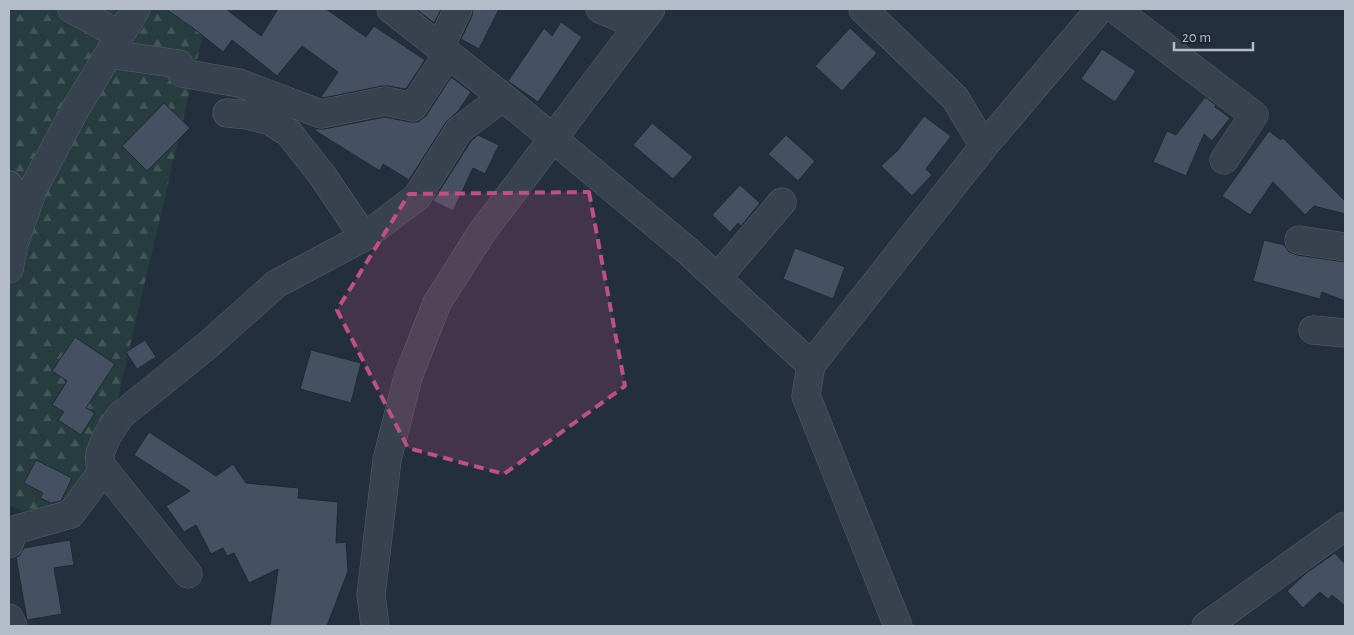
<svg xmlns="http://www.w3.org/2000/svg" width="1354" height="635" viewBox="0 0 1354 635" font-family="'Alegreya Sans',sans-serif">
  <style>
    .forest { fill: url(#forest-firs) }
    .building { fill: #455162; stroke: #1f2835 }
    .lines { fill: none; stroke-linecap: round; stroke-linejoin: round }
    .minor-casing { stroke: #565f6c; stroke-width: 29 }
    .minor { stroke: #38414e; stroke-width: 28 }
    .marked { fill: #bd5182; fill-opacity: 0.2; stroke: #bd5182; stroke-width: 4; stroke-dasharray: 10 6; stroke-linejoin: round }
  </style>
  <defs>
    <pattern id="forest-firs" width="22" height="20" patternUnits="userSpaceOnUse" patternTransform="scale(1.25)"><rect width="22" height="20" fill="#263c3f"/><path d="M5 1l3.5 6h-7zM16 11l3.5 6h-7z" fill="#435659"/></pattern>
  </defs>
  <rect width="100%" height="100%" fill="#242f3e"/>
  <!-- forest -->
  <path class="forest" d="M 9,9 L 209,9 L 118,397 L 104,469 L 80,494 L 37,516 L 9,505 Z"/>
  <!-- building -->
  <path class="building" d="M 166,9 L 226,9 L 261,36 L 278,9 L 326,9 L 366,37 L 374,26 L 425,60 L 406,89 L 388,86 L 382,86 L 323,98 L 321,97 L 338,72 L 302,46 L 277,76 L 232,40 L 223,52 L 197,31 Z
    M 416,9 L 441,9 L 434,23 Z
    M 473,9 L 499,9 L 479,49 L 461,39 L 472,16 Z
    M 561,22 L 582,37 L 538,102 L 508,81 L 544,28 L 552,36 Z
    M 850,28 L 877,53 L 842,91 L 815,66 Z
    M 1102,49 L 1136,71 L 1115,102 L 1081,79 Z
    M 451,77 L 471,92 L 458,111 L 446,122 L 409,180 L 383,164 L 380,171 L 314,130 L 315,129 L 324,129 L 385,117 L 410,122 L 418,122 L 426,116 Z
    M 1205,97 L 1216,105 L 1215,107 L 1230,118 L 1212,141 L 1204,134 L 1186,176 L 1153,162 L 1167,131 L 1176,135 Z
    M 164,103 L 190,128 L 147,171 L 122,146 Z
    M 924,116 L 951,136 L 926,169 L 932,175 L 912,196 L 881,166 L 898,150 Z
    M 652,123 L 693,157 L 673,179 L 633,145 Z
    M 1269,131 L 1281,140 L 1283,138 L 1345,201 L 1345,214 L 1314,206 L 1305,215 L 1273,182 L 1250,215 L 1222,196 Z
    M 478,135 L 499,145 L 485,174 L 473,168 L 453,211 L 433,201 L 471,141 Z
    M 786,135 L 815,161 L 798,181 L 768,154 Z
    M 740,185 L 760,203 L 741,226 L 738,223 L 730,232 L 712,215 Z
    M 1264,240 L 1284,245 L 1289,252 L 1297,255 L 1345,262 L 1345,301 L 1322,292 L 1320,299 L 1253,281 Z
    M 795,248 L 845,267 L 833,299 L 783,279 Z
    M 75,337 L 115,364 L 86,408 L 95,413 L 81,435 L 58,420 L 64,412 L 52,405 L 67,381 L 52,371 Z
    M 145,340 L 156,357 L 137,369 L 126,352 Z
    M 311,350 L 361,363 L 351,403 L 300,389 Z
    M 149,432 L 216,476 L 233,464 L 246,483 L 299,488 L 298,498 L 338,502 L 336,543 L 346,542 L 348,571 L 327,626 L 270,626 L 278,569 L 249,583 L 234,553 L 227,556 L 223,548 L 211,554 L 196,525 L 184,532 L 166,506 L 190,491 L 134,455 Z
    M 36,460 L 72,478 L 61,501 L 51,503 L 40,498 L 43,493 L 24,483 Z
    M 70,540 L 74,565 L 54,568 L 62,614 L 27,620 L 16,557 L 19,556 L 24,548 Z
    M 1335,553 L 1345,564 L 1345,606 L 1332,595 L 1328,599 L 1320,592 L 1303,608 L 1287,591 L 1305,574 Z"/>
  <g class="lines">
    <defs>
      <path id="minor" d="M 72,9 L 120,35
        M 391,9 L 503,97 L 689,252 L 811,365
        M 600,9 L 639,25
        M 863,9 L 955,98 L 984,146
        M 1115,9 L 1254,115 L 1224,160
        M 440,47 L 458,9
        M 109,54 L 179,64 L 182,73 L 239,83 L 321,114 L 385,101 L 413,107 L 448,54
        M 227,113 L 247,115 L 270,121 L 289,133 L 322,175 L 364,237
        M 9,185 L 14,235
        M 1299,240 L 1345,247
        M 9,269 L 14,244 L 33,189 L 76,108 L 136,9
        M 717,278 L 782,202
        M 1313,330 L 1345,333
        M 9,544 L 14,530 L 71,514 L 104,469
        M 188,574 L 100,464 L 100,453 L 107,436 L 120,416 L 209,344 L 276,284 L 364,237 L 417,197 L 459,130 L 503,97
        M 9,618 L 13,626
        M 375,626 L 371,595 L 387,460 L 408,377 L 437,303 L 482,232 L 651,9
        M 898,626 L 806,396 L 811,365 L 984,146 L 1100,9
        M 1206,626 L 1345,526"/>
    </defs>
    <!-- minor casing -->
    <use href="#minor" class="minor-casing"/>
    <!-- minor -->
    <use href="#minor" class="minor"/>
  </g>
  <!-- marked area -->
  <path class="marked" d="M 589,192 L 625,386 L 504,474 L 408,448 L 337,310 L 409,194 Z"/>
  <!-- border -->
  <rect width="1354" height="635" fill="none" stroke="#b4bcc9" stroke-width="20"/>
  <!-- scale -->
  <path d="M1174 42v8h79v-8" fill="none" stroke="#b4bcc9" stroke-width="2.5"/>
  <text x="1182" y="42" font-size="15" fill="#b4bcc9" stroke="#1d2633" stroke-width="4" paint-order="stroke">20 m</text>
</svg>
